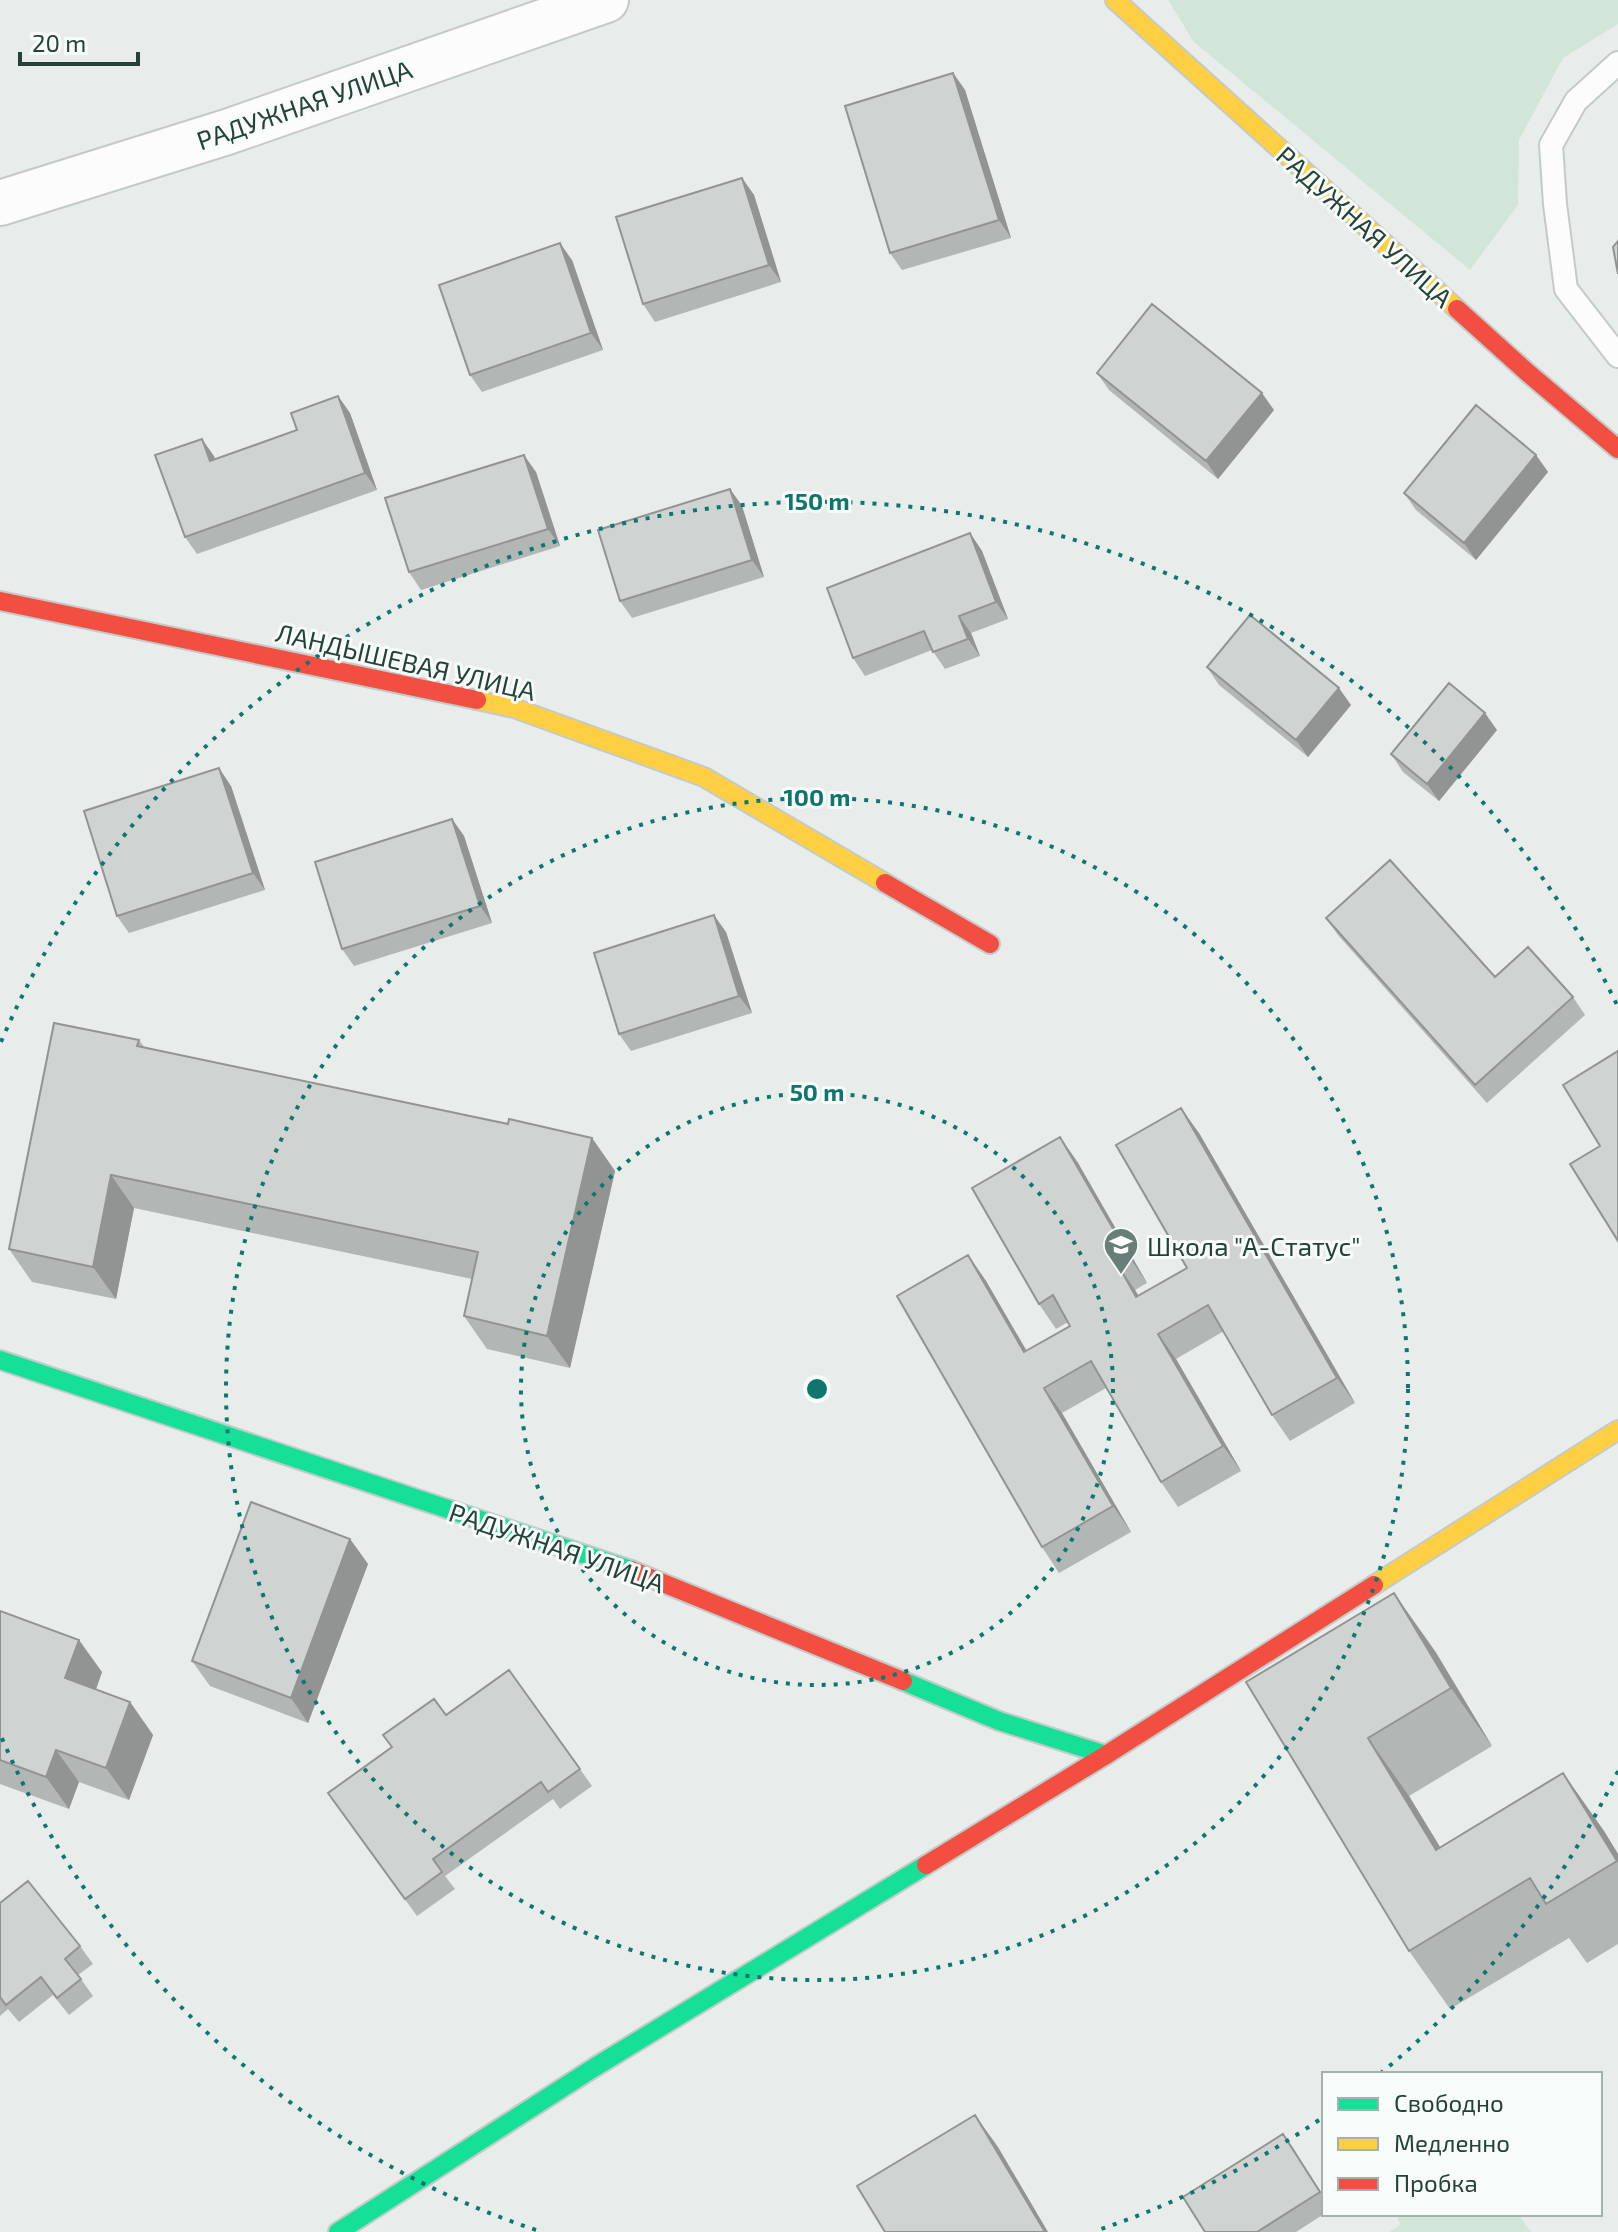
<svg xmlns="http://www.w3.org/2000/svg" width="1618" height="2232" viewBox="0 0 1618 2232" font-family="'Exo 2',sans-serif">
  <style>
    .green { fill: #d1e6d8 }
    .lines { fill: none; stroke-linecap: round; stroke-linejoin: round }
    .lane-casing { stroke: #c5cac8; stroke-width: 26 }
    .street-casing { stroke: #c5cac8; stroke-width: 48 }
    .fast-casing { stroke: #c3cbc8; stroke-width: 22 }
    .slow-casing { stroke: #c3cbc8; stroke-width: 22 }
    .jam-casing { stroke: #c3cbc8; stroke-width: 22 }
    .lane { stroke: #fcfcfc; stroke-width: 22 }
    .street { stroke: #fcfcfc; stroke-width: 44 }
    .fast { stroke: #16e098; stroke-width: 18 }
    .slow { stroke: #ffcf43; stroke-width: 18 }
    .jam { stroke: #f24e42; stroke-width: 18 }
    .wall { fill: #b2b6b5 }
    .shaded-wall { fill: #919493 }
    .building { fill: #cfd4d2; stroke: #919493; stroke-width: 2 }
    .ring { fill: none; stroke: #0f766e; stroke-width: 4; stroke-dasharray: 4 8 }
    .labels { text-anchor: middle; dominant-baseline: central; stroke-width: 6; stroke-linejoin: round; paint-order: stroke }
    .street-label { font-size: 26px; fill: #24423a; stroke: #f7fbf9 }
    .poi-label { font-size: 26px; fill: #24423a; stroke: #f7fbf9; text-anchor: start }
    .centre { fill: #0f766e; stroke: #f7fbf9; stroke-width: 4 }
    .ring-label { font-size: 24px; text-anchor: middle; font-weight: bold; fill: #0f766e; stroke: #f7fbf9; stroke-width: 6; stroke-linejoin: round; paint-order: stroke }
  </style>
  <rect width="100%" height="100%" fill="#e8edeb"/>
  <!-- green -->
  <path class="green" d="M 1168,0 L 1618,0 L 1618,24 L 1563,58 L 1519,140 L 1518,205 L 1470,270 L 1194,42 Z
    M 1396,2214 L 1518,2214 L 1531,2232 L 1389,2232 L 1400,2225 Z"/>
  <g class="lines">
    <defs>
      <path id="lane" d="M 1618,63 L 1576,101 L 1551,145 L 1555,204 L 1566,289 L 1618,356"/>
      <path id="street" d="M 0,203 L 227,132 L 606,0"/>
      <path id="fast" d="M 0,1360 L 631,1570
        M 903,1681 L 999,1721 L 1106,1755
        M 338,2232 L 595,2067 L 926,1865"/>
      <path id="slow" d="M 1115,0 L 1457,309
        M 477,700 L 514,708 L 704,777 L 885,883
        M 1374,1585 L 1618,1430"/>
      <path id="jam" d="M 1457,309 L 1528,373 L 1618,449
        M 0,601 L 477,700
        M 885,883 L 990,944
        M 631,1570 L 903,1681
        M 926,1865 L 1106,1755 L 1374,1585"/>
    </defs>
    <!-- lane casing -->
    <use href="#lane" class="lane-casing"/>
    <!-- street casing -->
    <use href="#street" class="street-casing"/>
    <!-- fast casing -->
    <use href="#fast" class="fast-casing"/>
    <!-- slow casing -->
    <use href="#slow" class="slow-casing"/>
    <!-- jam casing -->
    <use href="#jam" class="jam-casing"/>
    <!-- lane -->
    <use href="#lane" class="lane"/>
    <!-- street -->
    <use href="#street" class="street"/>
    <!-- fast -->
    <use href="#fast" class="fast"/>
    <!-- slow -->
    <use href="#slow" class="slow"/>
    <!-- jam -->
    <use href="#jam" class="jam"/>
  </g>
  <!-- wall -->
  <path class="wall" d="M 953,73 L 965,90 L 1011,238 L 902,270 L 890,253 Z
    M 742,178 L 754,195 L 781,282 L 655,322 L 643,304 Z
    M 572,260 L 603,350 L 482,392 L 470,375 Z
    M 1097,373 L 1274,410 L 1218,479 L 1109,390 Z
    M 338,396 L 350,413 L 377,490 L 197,554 L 185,537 L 214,456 L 215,459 L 297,430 Z
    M 1536,455 L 1548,472 L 1476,560 L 1416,510 L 1404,493 Z
    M 536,472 L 560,546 L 421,590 L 409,572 Z
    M 730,489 L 742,506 L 764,577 L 632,618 L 620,601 Z
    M 970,533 L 982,551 L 1008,619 L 971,633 L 980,656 L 945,669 L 932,650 L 865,676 L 853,658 Z
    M 1207,667 L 1351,705 L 1308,757 L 1219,685 Z
    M 1497,730 L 1439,801 L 1403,772 L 1391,754 Z
    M 231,786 L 265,890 L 129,933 L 117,916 Z
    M 452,819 L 464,836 L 492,923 L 354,966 L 342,949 Z
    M 1326,918 L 1495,977 L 1573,997 L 1585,1015 L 1487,1103 L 1338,935 Z
    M 726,932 L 752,1013 L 631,1051 L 619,1034 Z
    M 139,1040 L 145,1048 L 508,1124 L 592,1138 L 615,1171 L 570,1368 L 487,1349 L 464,1316 L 472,1279 L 134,1208 L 116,1299 L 32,1282 L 9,1249 Z
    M 1199,1133 L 1355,1403 L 1290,1441 L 1272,1415 L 1224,1331 L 1176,1359 L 1241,1471 L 1178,1507 L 1161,1482 L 1106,1388 L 1062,1413 L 1131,1532 L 1059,1573 L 1042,1547 L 968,1255 L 986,1281 L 1027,1351 L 1070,1326 L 1068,1322 L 1056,1329 L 1039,1304 L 1060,1137 L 1078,1163 L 1147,1283 L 1135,1290 L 1139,1296 L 1187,1268 Z
    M 350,1539 L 368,1564 L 308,1723 L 210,1686 L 192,1661 Z
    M 0,1611 L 102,1672 L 96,1690 L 130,1702 L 153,1735 L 129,1800 L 79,1782 L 69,1809 L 0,1784 Z
    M 1435,1651 L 1492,1746 L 1409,1796 L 1440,1847 L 1563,1773 L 1604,1831 L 1618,1854 L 1618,1944 L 1587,1963 L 1569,1938 L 1450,2009 L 1409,1951 L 1246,1682 Z
    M 509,1670 L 592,1786 L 560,1809 L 553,1799 L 445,1876 L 455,1889 L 417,1916 L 328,1793 L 446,1715 Z
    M 0,1903 L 80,1946 L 93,1964 L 78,1975 L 93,1996 L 69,2015 L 53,1995 L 19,2022 L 8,2009 L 0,2016 Z
    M 1283,2134 L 1324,2197 L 1324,2214 L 1296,2232 L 1205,2232 Z"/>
  <!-- shaded-wall -->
  <path class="shaded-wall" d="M 953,73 L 965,90 L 1011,238 L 999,220 Z
    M 742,178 L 754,195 L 781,282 L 769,265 Z
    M 560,243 L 572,260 L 603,350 L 591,333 Z
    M 1262,393 L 1274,410 L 1218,479 L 1206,461 Z
    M 338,396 L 350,413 L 377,490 L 365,473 Z
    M 202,439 L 214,456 L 222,478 L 210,461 Z
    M 524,455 L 536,472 L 560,546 L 548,529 Z
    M 1536,455 L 1548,472 L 1476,560 L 1464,543 Z
    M 730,489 L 742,506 L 764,577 L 752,560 Z
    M 970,533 L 982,551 L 1008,619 L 996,602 Z
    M 959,616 L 971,633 L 980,656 L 968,639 Z
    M 1339,688 L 1351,705 L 1308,757 L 1296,740 Z
    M 1485,713 L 1497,730 L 1439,801 L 1427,784 Z
    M 219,768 L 231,786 L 265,890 L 253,873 Z
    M 452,819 L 464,836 L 492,923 L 480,906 Z
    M 714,915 L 726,932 L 752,1013 L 739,996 Z
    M 1181,1108 L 1199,1133 L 1355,1403 L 1337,1378 Z
    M 1060,1137 L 1078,1163 L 1147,1283 L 1130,1258 Z
    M 592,1138 L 615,1171 L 570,1368 L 547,1336 Z
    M 111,1175 L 134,1208 L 116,1299 L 93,1267 Z
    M 968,1255 L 986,1281 L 1042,1378 L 1024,1352 Z
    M 1118,1265 L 1135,1290 L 1154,1322 L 1136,1297 Z
    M 1158,1334 L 1176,1359 L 1241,1471 L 1223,1446 Z
    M 1044,1388 L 1062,1413 L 1131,1532 L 1113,1506 Z
    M 350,1539 L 368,1564 L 308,1723 L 291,1698 Z
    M 1394,1593 L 1435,1651 L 1492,1746 L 1451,1688 Z
    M 79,1640 L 102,1672 L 88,1711 L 65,1678 Z
    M 130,1702 L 153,1735 L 129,1800 L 106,1768 Z
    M 1368,1738 L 1409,1796 L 1477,1908 L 1436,1850 Z
    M 56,1750 L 79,1782 L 69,1809 L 46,1777 Z
    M 1563,1773 L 1604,1831 L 1618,1854 L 1618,1863 Z
    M 975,2115 L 998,2147 L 1048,2232 L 1045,2232 Z
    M 1283,2134 L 1295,2151 L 1324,2198 Z"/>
  <!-- building -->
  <path class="building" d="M 953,73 L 999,220 L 890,253 L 845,106 Z
    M 742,178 L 769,265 L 643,304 L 616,217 Z
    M 1618,241 L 1618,274 L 1613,247 Z
    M 560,243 L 591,333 L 470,375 L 439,285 Z
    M 1152,304 L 1262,393 L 1206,461 L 1097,373 Z
    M 338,396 L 365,473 L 185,537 L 155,455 L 202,439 L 210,461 L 297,430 L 291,413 Z
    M 1476,405 L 1536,455 L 1464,543 L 1404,493 Z
    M 524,455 L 548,529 L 409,572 L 385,498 Z
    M 730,489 L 752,560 L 620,601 L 598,530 Z
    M 970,533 L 996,602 L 959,616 L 968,639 L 933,652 L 924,631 L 853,658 L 827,588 Z
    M 1250,615 L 1339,688 L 1296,740 L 1207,667 Z
    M 1449,683 L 1485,713 L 1427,784 L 1391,754 Z
    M 219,768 L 253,873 L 117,916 L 84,811 Z
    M 452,819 L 480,906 L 342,949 L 315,862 Z
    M 1390,860 L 1495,977 L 1528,947 L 1573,997 L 1475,1085 L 1326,918 Z
    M 714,915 L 739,996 L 619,1034 L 594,953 Z
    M 54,1023 L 139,1040 L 137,1046 L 508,1124 L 509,1119 L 592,1138 L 547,1336 L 464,1316 L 478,1252 L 111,1175 L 93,1267 L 9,1249 Z
    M 1618,1051 L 1618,1241 L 1570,1164 L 1600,1146 L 1563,1085 Z
    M 1181,1108 L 1337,1378 L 1272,1415 L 1208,1305 L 1158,1334 L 1223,1446 L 1161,1482 L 1091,1361 L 1044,1388 L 1113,1506 L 1042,1547 L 897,1296 L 968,1255 L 1024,1352 L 1070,1326 L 1053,1295 L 1039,1304 L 972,1188 L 1060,1137 L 1130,1258 L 1118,1265 L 1136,1297 L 1187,1268 L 1116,1145 Z
    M 251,1502 L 350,1539 L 291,1698 L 192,1661 Z
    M 1394,1593 L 1451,1688 L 1368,1738 L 1436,1850 L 1563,1773 L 1617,1861 L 1546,1904 L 1530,1878 L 1409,1951 L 1246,1682 Z
    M 0,1611 L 79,1640 L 65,1678 L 130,1702 L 106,1768 L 56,1750 L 46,1777 L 0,1760 Z
    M 509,1670 L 580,1769 L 548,1792 L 541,1782 L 433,1859 L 442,1872 L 405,1899 L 328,1793 L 392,1747 L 383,1735 L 434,1699 L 446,1715 Z
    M 28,1881 L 80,1946 L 65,1959 L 81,1979 L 57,1998 L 41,1977 L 6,2005 L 0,1997 L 0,1903 Z
    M 975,2115 L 1045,2232 L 885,2232 L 857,2186 Z
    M 1283,2134 L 1320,2192 L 1257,2232 L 1205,2232 L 1183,2197 Z"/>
  <!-- distance rings -->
  <g class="ring">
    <circle cx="817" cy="1389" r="296"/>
    <circle cx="817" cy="1389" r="591"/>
    <path d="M1618 1771A887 887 0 0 1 1381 2073M1319 2120A887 887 0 0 1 1098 2230M536 2230A887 887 0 0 1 1 1736M1 1042A887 887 0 0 1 1618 1007"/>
  </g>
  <!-- icons -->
  <defs>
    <symbol id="school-pin" viewBox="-11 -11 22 30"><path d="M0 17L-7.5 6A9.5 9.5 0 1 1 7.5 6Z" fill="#697e78" stroke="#f7fbf9"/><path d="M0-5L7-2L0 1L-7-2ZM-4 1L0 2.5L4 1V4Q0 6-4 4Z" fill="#fff"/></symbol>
  </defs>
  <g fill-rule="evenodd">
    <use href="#school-pin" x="1101" y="1225" width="40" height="54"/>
  </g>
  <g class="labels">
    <!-- street labels -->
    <g class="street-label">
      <text transform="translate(304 104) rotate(-19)">РАДУЖНАЯ УЛИЦА</text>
      <text transform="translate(1365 226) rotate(42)">РАДУЖНАЯ УЛИЦА</text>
      <text transform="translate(406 661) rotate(13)">ЛАНДЫШЕВАЯ УЛИЦА</text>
      <text transform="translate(557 1547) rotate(19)">РАДУЖНАЯ УЛИЦА</text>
    </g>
    <!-- poi labels -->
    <g class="poi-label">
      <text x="1147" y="1245">Школа "А-Статус"</text>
    </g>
  </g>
  <circle cx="817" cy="1389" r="12" class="centre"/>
  <g class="ring-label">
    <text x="817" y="510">150 m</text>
    <text x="817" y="806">100 m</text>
    <text x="817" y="1101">50 m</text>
  </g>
  <!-- legend -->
  <rect x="1322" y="2072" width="280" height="144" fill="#f7fbf9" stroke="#a3b1ad" stroke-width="2"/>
  <rect x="1338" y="2098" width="40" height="12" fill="#16e098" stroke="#a3b1ad" stroke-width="2"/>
  <text x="1394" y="2112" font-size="24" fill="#24423a">Свободно</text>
  <rect x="1338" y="2138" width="40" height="12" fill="#ffcf43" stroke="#a3b1ad" stroke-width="2"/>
  <text x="1394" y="2152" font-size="24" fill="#24423a">Медленно</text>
  <rect x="1338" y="2178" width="40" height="12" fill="#f24e42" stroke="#a3b1ad" stroke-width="2"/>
  <text x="1394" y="2192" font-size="24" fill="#24423a">Пробка</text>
  <!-- scale -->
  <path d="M20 52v12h118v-12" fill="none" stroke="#24423a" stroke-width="4"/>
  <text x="32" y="52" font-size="24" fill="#24423a" stroke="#f7fbf9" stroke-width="6" paint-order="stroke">20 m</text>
</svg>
